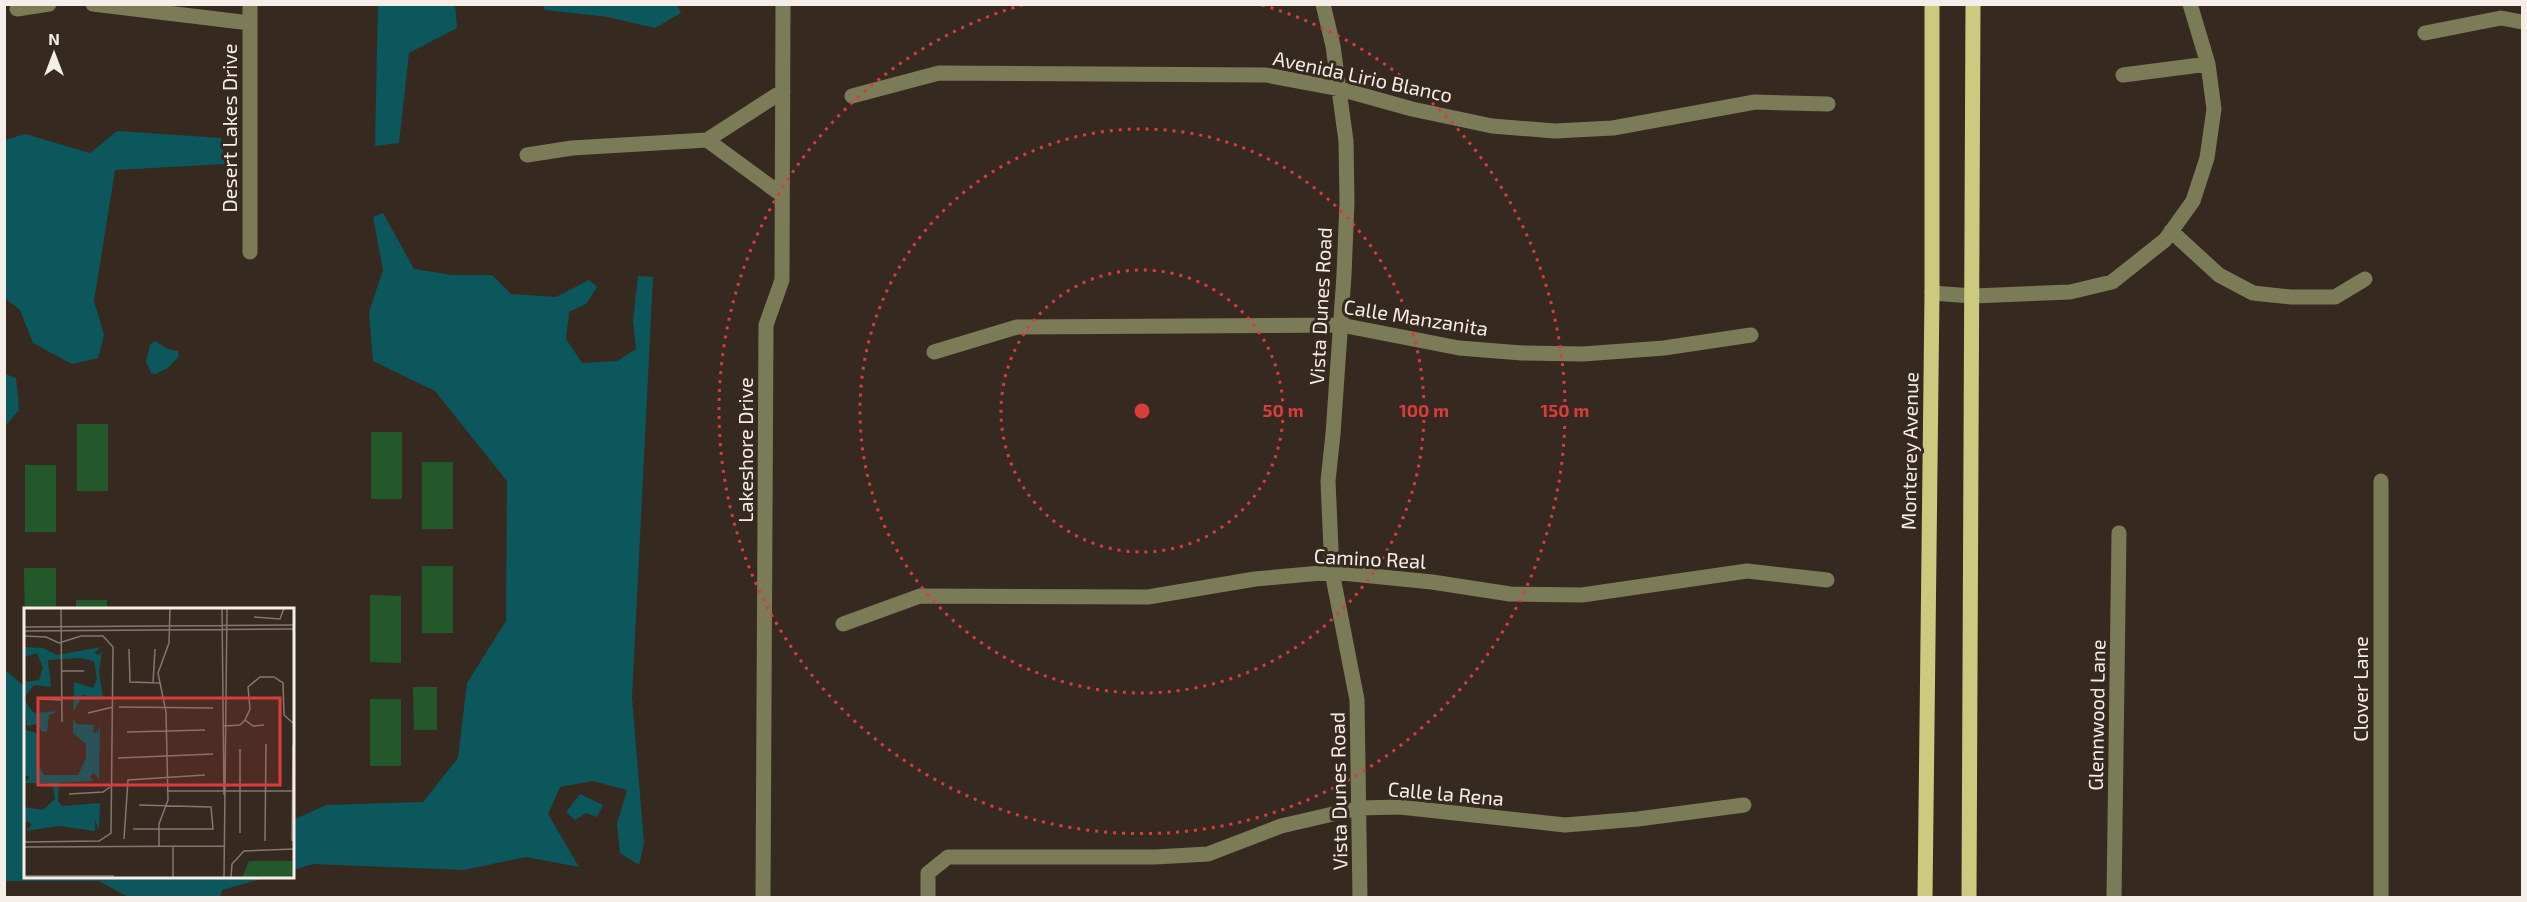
<svg xmlns="http://www.w3.org/2000/svg" width="2527" height="902" viewBox="0 0 2527 902" font-family="'Exo 2',sans-serif">
  <style>
    .green { fill: #23592a }
    .water { fill: #0b575c }
    .lines { fill: none; stroke-linecap: round; stroke-linejoin: round }
    .minor { stroke: #7c7b58; stroke-width: 15 }
    .major { stroke: #cdc97f; stroke-width: 15 }
    .ring { fill: none; stroke: #d93c3b; stroke-width: 3; stroke-dasharray: 3 6 }
    .labels { text-anchor: middle; dominant-baseline: central; stroke-width: 6; stroke-linejoin: round; paint-order: stroke }
    .street-label { font-size: 20px; fill: #f5ede7; stroke: #362a20 }
    .inset-road { fill: none; stroke: #827870; stroke-width: 1.5 }
    .view { fill: #d93c3b; fill-opacity: 0.15; stroke: #d93c3b; stroke-width: 3 }
    .inset-edge { fill: none; stroke: #f5ede7; stroke-width: 3 }
    .centre { fill: #d93c3b; stroke: #362a20; stroke-width: 3 }
    .ring-label { font-size: 18px; text-anchor: middle; font-weight: bold; fill: #d93c3b; stroke: #362a20; stroke-width: 6; stroke-linejoin: round; paint-order: stroke }
  </style>
  <rect width="100%" height="100%" fill="#362a20"/>
  <!-- green -->
  <path class="green" d="M 77,424 L 108,424 L 108,491 L 77,491 Z
    M 371,432 L 402,432 L 402,499 L 371,499 Z
    M 422,462 L 453,462 L 453,529 L 422,529 Z
    M 25,465 L 56,465 L 56,532 L 25,532 Z
    M 422,566 L 453,566 L 453,633 L 422,633 Z
    M 24,568 L 56,568 L 56,609 L 26,610 L 25,635 Z
    M 370,595 L 401,596 L 401,663 L 370,662 Z
    M 76,600 L 107,600 L 107,609 L 76,609 Z
    M 413,687 L 437,687 L 437,730 L 414,730 Z
    M 370,699 L 401,699 L 401,766 L 370,766 Z"/>
  <!-- water -->
  <path class="water" d="M 378,5 L 455,5 L 457,28 L 409,53 L 399,143 L 375,146 Z
    M 543,5 L 677,5 L 681,13 L 655,28 L 608,17 L 545,10 Z
    M 117,131 L 221,138 L 225,164 L 115,170 L 94,301 L 104,335 L 98,358 L 72,364 L 33,343 L 20,310 L 5,298 L 5,140 L 25,134 L 90,153 Z
    M 383,213 L 414,269 L 452,275 L 492,275 L 511,294 L 556,297 L 589,280 L 597,287 L 586,304 L 569,312 L 566,339 L 582,363 L 617,361 L 636,349 L 633,321 L 638,276 L 653,277 L 632,697 L 644,843 L 639,865 L 620,853 L 617,824 L 627,790 L 593,781 L 560,787 L 548,814 L 579,867 L 526,857 L 464,870 L 313,864 L 293,870 L 293,820 L 326,805 L 423,802 L 458,758 L 467,683 L 506,621 L 507,481 L 435,391 L 373,361 L 369,312 L 383,270 L 373,217 Z
    M 155,341 L 168,349 L 178,351 L 179,356 L 169,367 L 156,374 L 151,373 L 146,362 L 150,345 Z
    M 5,374 L 16,378 L 19,410 L 5,426 Z
    M 5,670 L 25,687 L 26,876 L 269,877 L 222,890 L 220,898 L 128,897 L 99,881 L 5,881 Z
    M 580,794 L 603,805 L 597,817 L 586,813 L 575,820 L 566,812 Z"/>
  <g class="lines">
    <!-- minor -->
    <path class="minor" d="M 93,4 L 250,23
      M 1323,4 L 1333,46 L 1346,141 L 1347,202 L 1344,275 L 1333,434 L 1328,481 L 1332,572 L 1357,700 L 1360,898
      M 17,9 L 49,4
      M 2425,33 L 2501,18 L 2522,22
      M 2123,75 L 2208,64
      M 852,96 L 939,73 L 1266,75 L 1340,89 L 1412,109 L 1492,126 L 1555,131 L 1613,128 L 1755,102 L 1828,104
      M 707,140 L 782,195
      M 527,155 L 572,148 L 707,140 L 783,91
      M 2171,231 L 2219,275 L 2253,293 L 2291,297 L 2335,297 L 2365,279
      M 250,252 L 250,4
      M 1932,293 L 1973,296 L 2070,292 L 2112,282 L 2165,240 L 2193,201 L 2207,158 L 2214,109 L 2208,64 L 2190,4
      M 934,352 L 1017,327 L 1341,325 L 1459,348 L 1522,353 L 1583,354 L 1664,348 L 1751,335
      M 2381,481 L 2381,898
      M 843,624 L 920,596 L 1148,597 L 1255,579 L 1332,572 L 1432,582 L 1510,594 L 1582,595 L 1747,571 L 1827,580
      M 763,898 L 766,325 L 782,280 L 783,4
      M 928,898 L 928,873 L 948,857 L 1155,857 L 1208,854 L 1281,826 L 1359,808 L 1400,807 L 1565,825 L 1638,819 L 1744,805
      M 2114,898 L 2119,533"/>
    <!-- major -->
    <path class="major" d="M 1925,898 L 1932,293 L 1932,4
      M 1969,898 L 1973,4"/>
  </g>
  <!-- distance rings -->
  <g class="ring">
    <circle cx="1142" cy="411" r="141"/>
    <circle cx="1142" cy="411" r="282"/>
    <path d="M1262 5A423 423 0 1 1 1022 5"/>
  </g>
  <g class="labels">
    <!-- street labels -->
    <g class="street-label">
      <text transform="translate(1363 76) rotate(12)">Avenida Lirio Blanco</text>
      <text transform="translate(229 128) rotate(-90)">Desert Lakes Drive</text>
      <text transform="translate(1320 306) rotate(-87)">Vista Dunes Road</text>
      <text transform="translate(1416 317) rotate(9)">Calle Manzanita</text>
      <text transform="translate(745 450) rotate(-90)">Lakeshore Drive</text>
      <text transform="translate(1909 451) rotate(-89)">Monterey Avenue</text>
      <text transform="translate(1370 558) rotate(3)">Camino Real</text>
      <text transform="translate(2360 689) rotate(-90)">Clover Lane</text>
      <text transform="translate(2096 715) rotate(-89)">Glennwood Lane</text>
      <text transform="translate(1338 791) rotate(-91)">Vista Dunes Road</text>
      <text transform="translate(1446 793) rotate(5)">Calle la Rena</text>
    </g>
  </g>
  <!-- overview -->
  <g transform="translate(24 608)">
    <rect width="270" height="270" fill="#362a20"/>
    <path d="M 225,253 L 270,253 L 270,270 L 218,270 Z" fill="#23592a"/>
    <path d="M 0,39 L 19,40 L 33,47 L 77,39 L 70,45 L 75,47 L 78,43 L 75,64 L 79,91 L 59,87 L 49,104 L 50,74 L 69,80 L 73,71 L 70,53 L 56,50 L 24,52 L 27,79 L 10,77 L 0,90 L 0,74 L 15,72 L 19,60 L 13,45 L 0,49 ZM 0,92 L 10,105 L 35,103 L 25,107 L 23,124 L 17,123 L 14,116 L 3,118 ZM 49,111 L 53,116 L 70,117 L 69,125 L 74,124 L 76,117 L 75,171 L 70,165 L 66,168 L 69,173 L 35,175 L 34,193 L 38,198 L 76,195 L 75,222 L 71,212 L 71,223 L 35,218 L 2,223 L 8,216 L 3,213 L 0,216 L 0,199 L 19,202 L 31,191 L 29,178 L 23,175 L 0,175 L 6,169 L 0,167 L 0,121 L 15,126 L 13,153 L 20,167 L 54,167 L 62,150 L 62,136 L 49,125 Z" fill="#0b575c"/>
    <path class="inset-road" d="M 37,0 L 38,114M 198,0 L 200,187M 230,9 L 256,11 L 260,0M 0,19 L 270,17M 0,23 L 270,21M 0,28 L 22,29 L 35,35 L 57,28 L 79,28 L 89,39 L 87,225 L 75,233 L 0,234M 105,41 L 106,74 L 136,75M 38,63 L 60,63M 129,75 L 131,41M 15,91 L 38,92M 95,99 L 189,100M 64,105 L 89,99M 221,112 L 229,118 L 240,117M 200,118 L 216,117 L 221,112 L 226,101 L 224,79 L 236,69 L 250,69 L 259,75 L 260,107 L 270,116M 103,124 L 181,122M 94,150 L 189,146M 144,183 L 270,183M 45,186 L 79,184 L 86,179M 109,221 L 189,221 L 187,199 L 115,197M 216,225 L 216,141M 100,231 L 104,172 L 181,167M 241,233 L 242,136M 268,233 L 269,137M 135,238 L 135,216 L 144,192 L 142,104 L 134,65 L 145,35 L 146,0M 0,239 L 200,238M 0,268 L 90,268M 149,270 L 149,238M 200,270 L 203,0M 207,270 L 208,256 L 220,243 L 270,241"/>
    <path class="view" d="M 14,90 L 256,90 L 256,177 L 14,177 Z"/>
    <rect width="270" height="270" class="inset-edge"/>
  </g>
  <circle cx="1142" cy="411" r="9" class="centre"/>
  <g class="ring-label">
    <text x="1283" y="417">50 m</text>
    <text x="1424" y="417">100 m</text>
    <text x="1565" y="417">150 m</text>
  </g>
  <!-- border -->
  <rect width="2527" height="902" fill="none" stroke="#f5ede7" stroke-width="12"/>
  <!-- north arrow -->
  <g transform="translate(54 54)" stroke="#362a20" stroke-width="4.5" paint-order="stroke">
  <path d="M0-4.5L10 22L0 15L-10 22Z" fill="#f5ede7"/>
  <text y="-9" font-size="16" font-weight="bold" text-anchor="middle" fill="#f5ede7">N</text>
  </g>
</svg>
